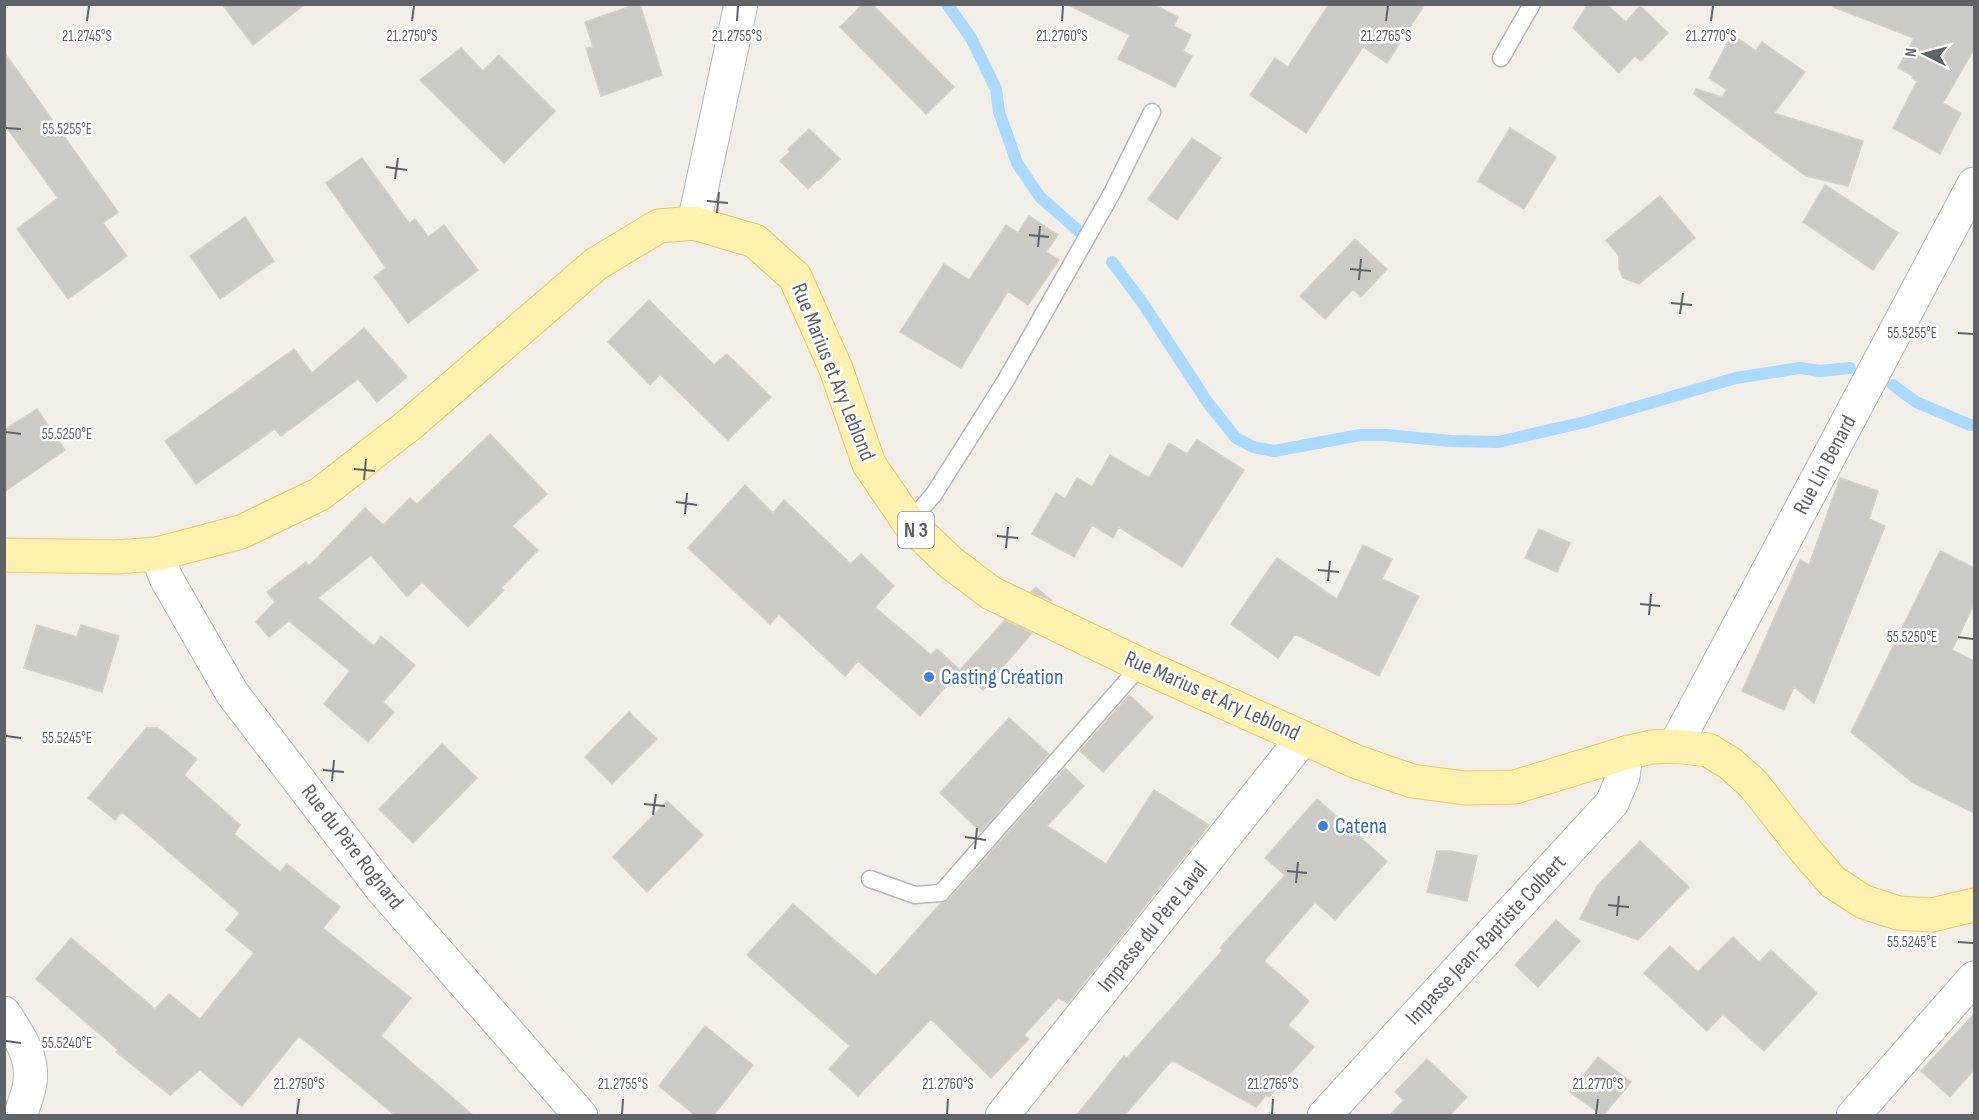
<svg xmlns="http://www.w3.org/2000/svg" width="1979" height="1120" viewBox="0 0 1979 1120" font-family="'Sofia Sans Condensed',sans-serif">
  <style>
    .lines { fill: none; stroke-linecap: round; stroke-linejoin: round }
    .stream { stroke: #aadaff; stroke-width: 12 }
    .building { fill: #cccac5; stroke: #d6d1c6; stroke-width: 1.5 }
    .lane-casing { stroke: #b5b8bc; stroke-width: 19 }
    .street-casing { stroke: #b5b8bc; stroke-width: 35 }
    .primary-casing { stroke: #f2c960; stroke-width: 35 }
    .lane { stroke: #fff; stroke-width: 16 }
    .street { stroke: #fff; stroke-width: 33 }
    .primary { stroke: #fff2af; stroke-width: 33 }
    .ticks { fill: none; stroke: #5f6368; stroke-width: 2 }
    .shop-dot { fill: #3f7fe0; stroke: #fff; stroke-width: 2 }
    .labels { text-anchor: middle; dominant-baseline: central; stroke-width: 5; stroke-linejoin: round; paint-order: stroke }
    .shield { fill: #fff; stroke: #8f9295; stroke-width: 1.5 }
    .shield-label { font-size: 21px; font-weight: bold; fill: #5f6368 }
    .street-label { font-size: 22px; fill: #5f6368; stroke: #fff }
    .shop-label { font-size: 22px; fill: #366cbe; stroke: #fff; text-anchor: start }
    .ticks-label { font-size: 15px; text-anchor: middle; fill: #5f6368; stroke: #fff; stroke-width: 5; stroke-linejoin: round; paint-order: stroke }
  </style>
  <rect width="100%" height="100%" fill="#f1efe8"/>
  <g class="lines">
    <!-- stream -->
    <path class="stream" d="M 947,4 L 971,38 L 996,89 L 999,112 L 1017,163 L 1040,197 L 1080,232
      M 1112,262 L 1142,302 L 1208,403 L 1236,438 L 1253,447 L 1274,451 L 1360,435 L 1385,435 L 1451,441 L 1498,442 L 1585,422 L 1736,378 L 1800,368 L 1820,371 L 1850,368
      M 1893,385 L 1916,402 L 1970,425 L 1974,425"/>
  </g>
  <!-- building -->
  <path class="building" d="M 222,4 L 305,4 L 253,45 Z
    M 637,4 L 640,4 L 662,75 L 601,96 L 586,48 L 593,47 L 585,22 Z
    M 863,4 L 872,4 L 954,87 L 926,114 L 840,27 Z
    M 1066,4 L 1153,4 L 1178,17 L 1174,26 L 1191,35 L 1183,51 L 1192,56 L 1175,87 L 1118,59 L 1130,35 Z
    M 1329,4 L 1425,4 L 1387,63 L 1363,47 L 1306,133 L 1250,95 L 1275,58 L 1288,67 Z
    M 1588,4 L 1606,4 L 1626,22 L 1640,6 L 1668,33 L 1641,61 L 1635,56 L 1619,73 L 1573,28 Z
    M 1833,4 L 1974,4 L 1974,49 L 1943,103 L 1961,113 L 1940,154 L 1893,128 L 1917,81 L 1912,78 L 1913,76 L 1898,68 L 1914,38 L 1833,7 Z
    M 1732,34 L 1756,51 L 1762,42 L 1805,72 L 1774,113 L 1863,141 L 1848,186 L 1806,176 L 1694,94 L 1696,89 L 1722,97 L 1727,90 L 1709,78 Z
    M 461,48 L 483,71 L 499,55 L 555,111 L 504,163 L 420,80 Z
    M 4,52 L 118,212 L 103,223 L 127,256 L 68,299 L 17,229 L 58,198 L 4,124 Z
    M 1510,128 L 1556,157 L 1524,209 L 1478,181 Z
    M 809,129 L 840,159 L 819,180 L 818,179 L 808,189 L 780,161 L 790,152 L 788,149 Z
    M 1192,138 L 1221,158 L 1177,220 L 1148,199 Z
    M 362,158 L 409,223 L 415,219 L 428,237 L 444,225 L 478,270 L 408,323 L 374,277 L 386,268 L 326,183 Z
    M 1825,185 L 1898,233 L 1873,270 L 1803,222 Z
    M 1660,196 L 1695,238 L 1639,284 L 1623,278 L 1619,269 L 1619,256 L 1606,240 Z
    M 1029,216 L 1058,235 L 1046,252 L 1059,260 L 1028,305 L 1008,291 L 961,368 L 900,332 L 944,264 L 969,280 L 1006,225 L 1018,233 Z
    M 245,217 L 274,261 L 220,299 L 190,256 Z
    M 1355,239 L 1387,269 L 1361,297 L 1353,289 L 1325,319 L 1300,296 Z
    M 649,300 L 714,365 L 727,354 L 771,397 L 728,440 L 660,374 L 650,385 L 608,342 Z
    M 364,328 L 407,377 L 377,402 L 358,379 L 281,436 L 275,429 L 196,484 L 165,441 L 294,349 L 312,373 Z
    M 37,409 L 65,450 L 4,492 L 4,430 Z
    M 490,434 L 547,494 L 512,526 L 538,550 L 501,588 L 504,590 L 468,627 L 422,582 L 407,597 L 371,555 L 318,598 L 374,646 L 381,636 L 415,665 L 383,702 L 394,712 L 368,742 L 324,704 L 350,671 L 289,621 L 269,637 L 256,622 L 275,602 L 267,592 L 306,562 L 309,566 L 365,508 L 383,525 L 410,498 L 417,504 Z
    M 1197,440 L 1244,470 L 1182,567 L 1119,527 L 1113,538 L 1092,525 L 1074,557 L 1032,534 L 1056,493 L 1065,499 L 1077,478 L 1092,487 L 1110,455 L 1149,478 L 1169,443 L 1187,454 Z
    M 1840,478 L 1878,491 L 1869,519 L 1885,526 L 1814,703 L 1794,687 L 1784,710 L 1742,691 L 1800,560 L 1809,565 Z
    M 745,485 L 773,513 L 784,500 L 851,564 L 861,554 L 894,586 L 875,607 L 931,655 L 937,649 L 960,670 L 1005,620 L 1032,633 L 983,690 L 960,670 L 920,716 L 858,661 L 845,676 L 779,614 L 770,624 L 688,548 Z
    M 1539,529 L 1570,543 L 1557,572 L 1525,558 Z
    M 1363,545 L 1392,559 L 1382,579 L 1419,596 L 1379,676 L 1295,634 L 1278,658 L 1231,624 L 1277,558 L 1337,599 Z
    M 1940,551 L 1974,568 L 1974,604 L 1952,650 L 1974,661 L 1974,813 L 1912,782 L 1851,732 Z
    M 1036,587 L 1052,601 L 1031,592 Z
    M 37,625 L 77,637 L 81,625 L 119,636 L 102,692 L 24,668 Z
    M 1129,695 L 1153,717 L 1103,772 L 1080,751 Z
    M 629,712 L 657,739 L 612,784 L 585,757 Z
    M 1009,718 L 1049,754 L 981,832 L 940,793 Z
    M 146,728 L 158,728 L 197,759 L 184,775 L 240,825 L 234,834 L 280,872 L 287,864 L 340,907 L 323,928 L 411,998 L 381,1036 L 474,1116 L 396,1116 L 299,1036 L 242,1106 L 200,1070 L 170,1095 L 116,1052 L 118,1050 L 36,979 L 71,938 L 155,1009 L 169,994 L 200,1019 L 254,953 L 226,930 L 240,913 L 122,812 L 115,820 L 88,798 Z
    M 442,744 L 477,778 L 413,843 L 379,809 Z
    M 1065,768 L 1084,786 L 1047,826 L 1106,864 L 1154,790 L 1209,825 L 1068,1003 L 1058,998 L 1024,1035 L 1029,1039 L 991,1078 L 931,1019 L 858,1096 L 829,1069 L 850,1046 L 747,955 L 793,904 L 876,976 L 940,904 L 949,900 Z
    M 1317,799 L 1387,861 L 1335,920 L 1315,902 L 1264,961 L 1309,1001 L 1288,1025 L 1314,1047 L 1269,1097 L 1266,1095 L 1256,1107 L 1172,1060 L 1124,1116 L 1076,1116 L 1124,1056 L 1127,1058 L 1223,950 L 1220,948 L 1285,875 L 1265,858 Z
    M 667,801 L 703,835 L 647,892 L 613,857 Z
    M 1640,841 L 1689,887 L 1638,940 L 1580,919 L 1597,886 Z
    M 1437,851 L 1450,851 L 1477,856 L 1467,901 L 1427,892 Z
    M 1556,920 L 1580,941 L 1538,987 L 1515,965 Z
    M 1733,937 L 1759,962 L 1771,950 L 1817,993 L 1764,1051 L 1723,1014 L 1707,1031 L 1644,973 L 1670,946 L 1698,972 Z
    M 1974,1014 L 1974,1070 L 1950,1097 L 1921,1071 Z
    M 705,1026 L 753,1065 L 713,1116 L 696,1116 L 659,1086 Z
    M 1598,1057 L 1631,1082 L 1603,1116 L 1570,1092 Z
    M 1427,1059 L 1467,1097 L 1449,1116 L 1389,1116 L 1404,1100 L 1395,1092 Z"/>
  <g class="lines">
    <defs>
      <path id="lane" d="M 1501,58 L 1532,4
        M 909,523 L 934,494 L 1006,380 L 1112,193 L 1152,112
        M 870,879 L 915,895 L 941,893 L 1141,665"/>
      <path id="street" d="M 694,223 L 741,4
        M 157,554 L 166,578 L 232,693 L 382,889 L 581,1116
        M 1675,746 L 1974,184
        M 4,1013 C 19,1036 36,1059 29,1088 C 27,1097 23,1107 20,1116
        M 1002,1116 L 1303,738
        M 1324,1116 L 1612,803 L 1623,777 L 1626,753
        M 1853,1116 L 1974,978"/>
      <path id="primary" d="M 4,555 L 116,557 L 157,554 L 241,532 L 320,494 L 409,425 L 596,264 L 659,226 L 694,223 L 755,241 L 795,277 L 836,369 L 869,464 L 909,523 L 950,562 L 991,593 L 1141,665 L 1357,762 L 1412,781 L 1465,788 L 1515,787 L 1626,753 L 1651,747 L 1675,746 L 1708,750 L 1731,764 L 1753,784 L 1806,851 L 1833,882 L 1864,902 L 1898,913 L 1932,915 L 1974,905"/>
    </defs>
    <!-- lane casing -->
    <use href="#lane" class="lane-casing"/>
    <!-- street casing -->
    <use href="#street" class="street-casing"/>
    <!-- primary casing -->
    <use href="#primary" class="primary-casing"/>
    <!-- lane -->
    <use href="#lane" class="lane"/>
    <!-- street -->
    <use href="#street" class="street"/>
    <!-- primary -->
    <use href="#primary" class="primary"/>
  </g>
  <!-- ticks -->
  <path class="ticks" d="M 87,21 L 89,6M 412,21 L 414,6M 737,21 L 738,6M 1062,21 L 1063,6M 1386,21 L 1388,6M 1711,21 L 1713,6M 6,128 L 21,129M 386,167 L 407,170M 395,179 L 398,158M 707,201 L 728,203M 717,213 L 719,192M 1029,235 L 1049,237M 1038,247 L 1040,226M 1350,269 L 1371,271M 1359,280 L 1361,259M 1671,303 L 1692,305M 1680,314 L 1683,293M 1958,333 L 1973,334M 6,432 L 21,434M 354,469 L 375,471M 364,480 L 366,459M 676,502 L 697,505M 685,514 L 687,493M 997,536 L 1018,538M 1006,548 L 1008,527M 1318,570 L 1339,572M 1328,581 L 1330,561M 1640,604 L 1660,606M 1649,615 L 1651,594M 1958,637 L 1973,639M 6,736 L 21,738M 323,770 L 344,772M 332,781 L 334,760M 644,804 L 665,806M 653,815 L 656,794M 965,837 L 986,840M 975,849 L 977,828M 1287,871 L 1307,873M 1296,883 L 1298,862M 1608,905 L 1629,907M 1617,916 L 1619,896M 1958,942 L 1973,943M 6,1041 L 21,1043M 297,1114 L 299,1099M 622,1114 L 623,1099M 947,1114 L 948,1099M 1272,1114 L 1273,1099M 1596,1114 L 1598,1099"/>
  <!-- markers -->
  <g class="shop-dot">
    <circle cx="929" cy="677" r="6"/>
    <circle cx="1323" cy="826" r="6"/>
  </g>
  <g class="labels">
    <!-- shield labels -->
    <rect class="shield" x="898" y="512" width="36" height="36" rx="4.5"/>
    <g class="shield-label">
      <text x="916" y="530">N 3</text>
    </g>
    <!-- street labels -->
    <g class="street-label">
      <text transform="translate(833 372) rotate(68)">Rue Marius et Ary Leblond</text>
      <text transform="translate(1825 465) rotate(-62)">Rue Lin Benard</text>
      <text transform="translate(1212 696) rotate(24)">Rue Marius et Ary Leblond</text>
      <text transform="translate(352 847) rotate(52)">Rue du Père Rognard</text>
      <text transform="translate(1153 927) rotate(-51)">Impasse du Père Laval</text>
      <text transform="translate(1486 940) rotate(-47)">Impasse Jean-Baptiste Colbert</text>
    </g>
    <!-- shop labels -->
    <g class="shop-label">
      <text x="941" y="677">Casting Création</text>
      <text x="1335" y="826">Catena</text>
    </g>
  </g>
  <g class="ticks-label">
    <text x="87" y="41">21.2745°S</text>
    <text x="412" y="41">21.2750°S</text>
    <text x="737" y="41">21.2755°S</text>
    <text x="1062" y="41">21.2760°S</text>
    <text x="1386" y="41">21.2765°S</text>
    <text x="1711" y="41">21.2770°S</text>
    <text x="67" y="134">55.5255°E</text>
    <text x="1912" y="338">55.5255°E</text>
    <text x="67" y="439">55.5250°E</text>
    <text x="1912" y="642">55.5250°E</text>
    <text x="67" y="743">55.5245°E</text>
    <text x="1912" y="947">55.5245°E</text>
    <text x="67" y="1048">55.5240°E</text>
    <text x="299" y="1089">21.2750°S</text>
    <text x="623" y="1089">21.2755°S</text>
    <text x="948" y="1089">21.2760°S</text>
    <text x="1273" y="1089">21.2765°S</text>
    <text x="1598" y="1089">21.2770°S</text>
  </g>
  <!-- border -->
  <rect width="1979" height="1120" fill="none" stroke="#5f6368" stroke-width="12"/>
  <!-- north arrow -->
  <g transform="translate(1925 54) rotate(276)" stroke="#ffffff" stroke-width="4.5" paint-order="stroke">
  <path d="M0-4.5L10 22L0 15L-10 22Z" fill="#5f6368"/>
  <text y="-9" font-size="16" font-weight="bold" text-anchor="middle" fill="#5f6368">N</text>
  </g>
</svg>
